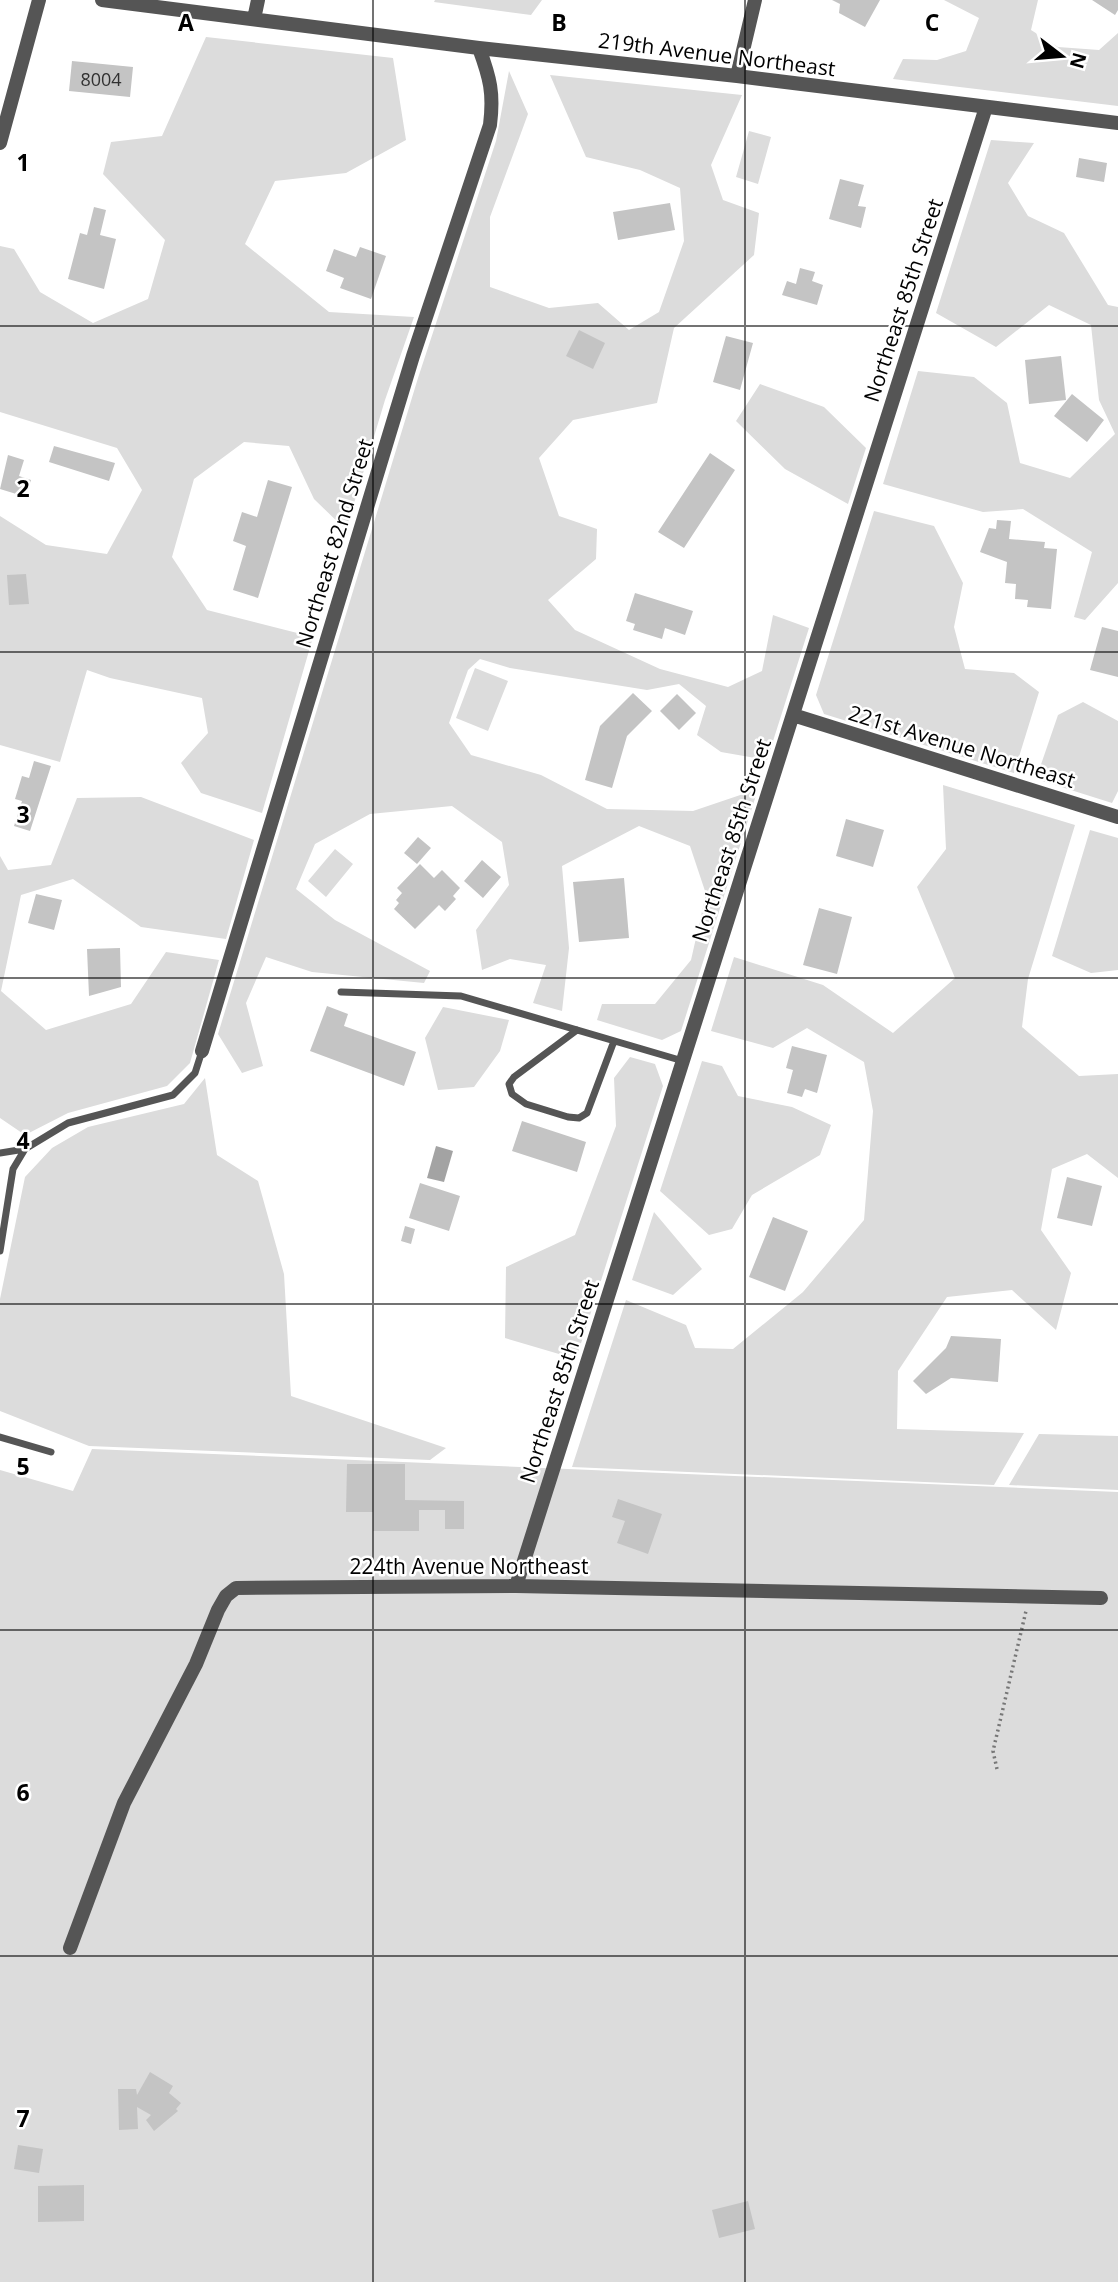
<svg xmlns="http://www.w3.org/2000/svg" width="1118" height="2282" viewBox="0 0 1118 2282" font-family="'Open Sans',sans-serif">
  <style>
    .green { fill: #dcdcdc }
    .water { fill: #a3a3a3 }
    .building { fill: #c4c4c4 }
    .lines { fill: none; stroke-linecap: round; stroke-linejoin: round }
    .path { stroke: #777; stroke-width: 3.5; stroke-dasharray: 2 3.5; stroke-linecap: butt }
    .service { stroke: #555; stroke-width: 7 }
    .minor { stroke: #555; stroke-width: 14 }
    .grid { fill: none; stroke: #000; stroke-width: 2; stroke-opacity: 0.55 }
    .labels { text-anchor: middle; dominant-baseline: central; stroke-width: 5; stroke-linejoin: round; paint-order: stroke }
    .number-label { font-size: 18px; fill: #313131 }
    .street-label { font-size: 21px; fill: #000; stroke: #fff }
    .grid-label { font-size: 23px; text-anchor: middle; font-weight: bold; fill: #000; stroke: #fff; stroke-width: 5; stroke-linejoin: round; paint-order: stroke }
  </style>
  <rect width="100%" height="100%" fill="#fff"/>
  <!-- green -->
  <path class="green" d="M 435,0 L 542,0 L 531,15 L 434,2 Z
    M 944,0 L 1038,0 L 1031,30 L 1058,47 L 1099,50 L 1118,33 L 1118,106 L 893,79 L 903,59 L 937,60 L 966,51 L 979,18 Z
    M 206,37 L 393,58 L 406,140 L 346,173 L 275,181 L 245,244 L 329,312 L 414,317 L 385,400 L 346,530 L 314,499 L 289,446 L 244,442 L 194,479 L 172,557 L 207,610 L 313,637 L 262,813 L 201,793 L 181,763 L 208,733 L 202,698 L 110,678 L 87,670 L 60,762 L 0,745 L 0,516 L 46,545 L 107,554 L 142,490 L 117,448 L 0,412 L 0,246 L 14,249 L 40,292 L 93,323 L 148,299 L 165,240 L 103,174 L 111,142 L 162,136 Z
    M 509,71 L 528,114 L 490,217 L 490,287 L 549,308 L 598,303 L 629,330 L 659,312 L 684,241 L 680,188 L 640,170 L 586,157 L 550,75 L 742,95 L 711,165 L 723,200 L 759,213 L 754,255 L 674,328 L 657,403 L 573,420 L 539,458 L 559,516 L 597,529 L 596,559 L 548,600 L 575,630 L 660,669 L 728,687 L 762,671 L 773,615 L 809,628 L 767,760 L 721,752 L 697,735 L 706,706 L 679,684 L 647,690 L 510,668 L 480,659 L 468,670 L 449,723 L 471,755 L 541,775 L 607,809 L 693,811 L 758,789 L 681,1031 L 662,1040 L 597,1020 L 602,1004 L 655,1004 L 691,960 L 706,894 L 690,846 L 639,826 L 562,866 L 569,948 L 562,1011 L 533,1003 L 546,965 L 510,959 L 482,970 L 476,930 L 509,885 L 502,842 L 452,806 L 370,814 L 315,844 L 296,889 L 335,920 L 430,971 L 424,983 L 312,972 L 266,957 L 246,1003 L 263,1066 L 242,1073 L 218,1034 L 418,378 L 496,141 Z
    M 749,131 L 771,137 L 758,184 L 736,177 Z
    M 991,140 L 1034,143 L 1008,183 L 1028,216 L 1064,233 L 1108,305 L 1118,307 L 1118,583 L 1085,620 L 1074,617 L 1092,552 L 1023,509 L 983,512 L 883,484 L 918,371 L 974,377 L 1007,403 L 1020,463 L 1070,478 L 1115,434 L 1099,400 L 1091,325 L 1049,305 L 996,347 L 936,313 Z
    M 760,384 L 824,407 L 866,448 L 848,504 L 785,469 L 736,421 Z
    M 874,511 L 934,526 L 963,583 L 954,627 L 965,669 L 1014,673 L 1039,692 L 1014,773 L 824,714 L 816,695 Z
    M 475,668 L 508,681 L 488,731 L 456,718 Z
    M 1083,702 L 1118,721 L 1118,791 L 1112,803 L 1036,779 L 1058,715 Z
    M 943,785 L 1075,825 L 1028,979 L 1022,1027 L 1079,1076 L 1118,1074 L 1118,1178 L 1087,1154 L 1052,1169 L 1041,1230 L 1071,1273 L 1056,1330 L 1012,1290 L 947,1297 L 898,1371 L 897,1429 L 1024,1433 L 994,1485 L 572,1467 L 626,1300 L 686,1325 L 695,1348 L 733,1349 L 803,1292 L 864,1220 L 873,1111 L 864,1062 L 807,1028 L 773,1048 L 711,1031 L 734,957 L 823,985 L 893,1033 L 955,978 L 917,887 L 946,849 Z
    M 141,797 L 254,840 L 226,939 L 141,927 L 73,879 L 21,895 L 1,991 L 46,1030 L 131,1004 L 166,952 L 219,960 L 190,1063 L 167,1086 L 68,1113 L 25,1135 L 0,1118 L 0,856 L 8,870 L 51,865 L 77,798 Z
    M 1090,830 L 1118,838 L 1118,970 L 1091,973 L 1052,956 Z
    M 335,849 L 353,864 L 326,897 L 308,881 Z
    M 443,1007 L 509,1020 L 500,1051 L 474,1087 L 438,1090 L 425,1038 Z
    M 630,1057 L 655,1064 L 663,1086 L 576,1359 L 505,1338 L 506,1267 L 575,1235 L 616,1126 L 614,1078 Z
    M 702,1061 L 722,1066 L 738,1096 L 792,1107 L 831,1125 L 820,1155 L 752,1195 L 732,1229 L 709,1235 L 660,1191 Z
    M 205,1078 L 217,1155 L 258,1181 L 284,1274 L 291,1396 L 446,1448 L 430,1460 L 89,1446 L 0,1411 L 0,1299 L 25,1177 L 52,1148 L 88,1127 L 184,1104 Z
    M 654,1212 L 702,1269 L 673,1295 L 632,1280 Z
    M 1039,1434 L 1118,1436 L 1118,1490 L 1009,1485 Z
    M 92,1449 L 1118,1492 L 1118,2282 L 0,2282 L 0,1470 L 73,1491 Z"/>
  <!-- water -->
  <path class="water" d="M 436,1146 L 453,1151 L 444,1182 L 427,1178 Z"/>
  <!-- building -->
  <path class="building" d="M 832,0 L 880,0 L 865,27 L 839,13 L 840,4 Z
    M 1092,0 L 1118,0 L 1118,10 L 1115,15 Z
    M 72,61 L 133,67 L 130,97 L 69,91 Z
    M 1079,158 L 1107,163 L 1104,182 L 1076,177 Z
    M 840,179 L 864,185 L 858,206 L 866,207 L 861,228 L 829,219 Z
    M 670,203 L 675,230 L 618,240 L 613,212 Z
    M 94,207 L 106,210 L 100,235 L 116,239 L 104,289 L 68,279 L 80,233 L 87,235 Z
    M 360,247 L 386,256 L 371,299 L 340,288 L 344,278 L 326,271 L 334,249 L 356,257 Z
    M 800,268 L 815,272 L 812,281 L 823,285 L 817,305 L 782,295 L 787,281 L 796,284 Z
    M 579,330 L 605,343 L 593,369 L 566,356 Z
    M 726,336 L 753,343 L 740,390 L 713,382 Z
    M 1061,356 L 1066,400 L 1029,404 L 1025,360 Z
    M 1072,394 L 1104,420 L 1087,442 L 1054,416 Z
    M 54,446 L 115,463 L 109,481 L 49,462 Z
    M 710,453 L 735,470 L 684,548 L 658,532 Z
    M 8,455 L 24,460 L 19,476 L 31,480 L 26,497 L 0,489 Z
    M 268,480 L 292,487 L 258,598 L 233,590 L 246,546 L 233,541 L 242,512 L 257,517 Z
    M 997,520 L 1011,521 L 1009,539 L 1045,542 L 1044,548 L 1057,549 L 1051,609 L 1027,607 L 1028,600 L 1015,599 L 1016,584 L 1005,583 L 1007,562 L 980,552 L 989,528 L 996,529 Z
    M 26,574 L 29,604 L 9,605 L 7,575 Z
    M 635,593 L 693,611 L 685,635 L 665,628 L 662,639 L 633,630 L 635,624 L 626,621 Z
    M 1102,627 L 1118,631 L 1118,677 L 1090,670 Z
    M 633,693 L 652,711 L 627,736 L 612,788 L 585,780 L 600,726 Z
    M 677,694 L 696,713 L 679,730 L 660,711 Z
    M 34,761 L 51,766 L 30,831 L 14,826 L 22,801 L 15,799 L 22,776 L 29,778 Z
    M 846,819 L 884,830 L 873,867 L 836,856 Z
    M 418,837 L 431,848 L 417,864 L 404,853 Z
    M 482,860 L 501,877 L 483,898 L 464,881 Z
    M 420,864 L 434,878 L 442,870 L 460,888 L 453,896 L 456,899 L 445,911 L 439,905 L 415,929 L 394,909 L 399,903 L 396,900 L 402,893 L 397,888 Z
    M 624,878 L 629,938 L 579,942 L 573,882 Z
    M 36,894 L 62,900 L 54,930 L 28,923 Z
    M 819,908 L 852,917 L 837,974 L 803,965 Z
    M 120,948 L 121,987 L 89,996 L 87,949 Z
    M 327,1006 L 348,1014 L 344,1026 L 416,1052 L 404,1086 L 310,1051 Z
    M 792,1046 L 827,1055 L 817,1093 L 805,1089 L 802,1097 L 787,1093 L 793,1070 L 786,1068 Z
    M 522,1121 L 586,1142 L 577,1172 L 512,1151 Z
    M 1067,1177 L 1102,1186 L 1092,1226 L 1057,1218 Z
    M 420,1183 L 460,1196 L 449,1231 L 409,1218 Z
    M 773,1217 L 808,1231 L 785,1291 L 749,1277 Z
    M 405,1226 L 415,1229 L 411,1244 L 401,1241 Z
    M 951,1336 L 1001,1339 L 998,1382 L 951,1378 L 926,1394 L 913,1381 L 946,1348 Z
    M 347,1464 L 405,1464 L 405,1500 L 464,1501 L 464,1529 L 445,1529 L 445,1510 L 419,1510 L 419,1531 L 373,1531 L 373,1512 L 346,1512 Z
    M 618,1499 L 662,1514 L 648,1554 L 617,1543 L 625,1521 L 612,1517 Z
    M 150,2072 L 173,2086 L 169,2093 L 181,2103 L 176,2109 L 178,2111 L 154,2131 L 146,2120 L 151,2115 L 137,2107 L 138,2129 L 119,2130 L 118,2089 L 136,2089 L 137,2095 Z
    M 18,2145 L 43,2149 L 39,2173 L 14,2169 Z
    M 84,2185 L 84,2221 L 38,2222 L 38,2186 Z
    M 748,2201 L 755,2229 L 719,2238 L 712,2210 Z"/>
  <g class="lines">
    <!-- path -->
    <path class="path" d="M 997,1769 L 993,1751 L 1026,1611"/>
    <!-- service -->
    <path class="service" d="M 341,992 L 461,996 L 683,1061
      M 577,1030 L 514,1077 L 509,1084 L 512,1094 L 526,1104 L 568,1117 L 579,1118 L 587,1113 L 614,1041
      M 0,1153 L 25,1149 L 68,1123 L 173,1095 L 195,1073 L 202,1051
      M 0,1251 L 13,1169 L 25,1149
      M 0,1437 L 51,1452"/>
    <!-- minor -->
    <path class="minor" d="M 102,0 L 479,48 L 737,76 L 1118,123
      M 254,19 L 258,0
      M 737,76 L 755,0
      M 0,143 L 39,0
      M 793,715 L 1118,817
      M 202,1051 L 413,356 L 490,125 C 494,93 490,78 479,48
      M 516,1586 L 986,107
      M 70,1948 L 124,1803 L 196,1664 L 218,1610 L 226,1596 L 236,1588 L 516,1586 L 1101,1598"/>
  </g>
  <!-- grid -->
  <path class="grid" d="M 373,0 L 373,2282M 745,0 L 745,2282M 0,326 L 1118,326M 0,652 L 1118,652M 0,978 L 1118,978M 0,1304 L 1118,1304M 0,1630 L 1118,1630M 0,1956 L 1118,1956"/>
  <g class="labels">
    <!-- number labels -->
    <g class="number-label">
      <text x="101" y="79">8004</text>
    </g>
    <!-- street labels -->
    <g class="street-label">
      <text transform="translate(717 54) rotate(7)">219th Avenue Northeast</text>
      <text transform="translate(903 300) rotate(-72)">Northeast 85th Street</text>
      <text transform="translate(334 543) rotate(-73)">Northeast 82nd Street</text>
      <text transform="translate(962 746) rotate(17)">221st Avenue Northeast</text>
      <text transform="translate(731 840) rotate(-72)">Northeast 85th Street</text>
      <text transform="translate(559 1381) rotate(-72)">Northeast 85th Street</text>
      <text x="469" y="1566">224th Avenue Northeast</text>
    </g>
  </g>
  <g class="grid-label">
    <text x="186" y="31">A</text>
    <text x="559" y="31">B</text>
    <text x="932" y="31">C</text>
    <text x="23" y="171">1</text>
    <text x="23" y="497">2</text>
    <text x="23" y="823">3</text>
    <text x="23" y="1149">4</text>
    <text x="23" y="1475">5</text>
    <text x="23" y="1801">6</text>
    <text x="23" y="2127">7</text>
  </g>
  <!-- north arrow -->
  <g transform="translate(1062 56) rotate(106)" stroke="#ffffff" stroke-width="5" paint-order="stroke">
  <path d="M0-5L12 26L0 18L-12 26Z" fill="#000000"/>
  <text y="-10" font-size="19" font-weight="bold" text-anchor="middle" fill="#000000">N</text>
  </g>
</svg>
